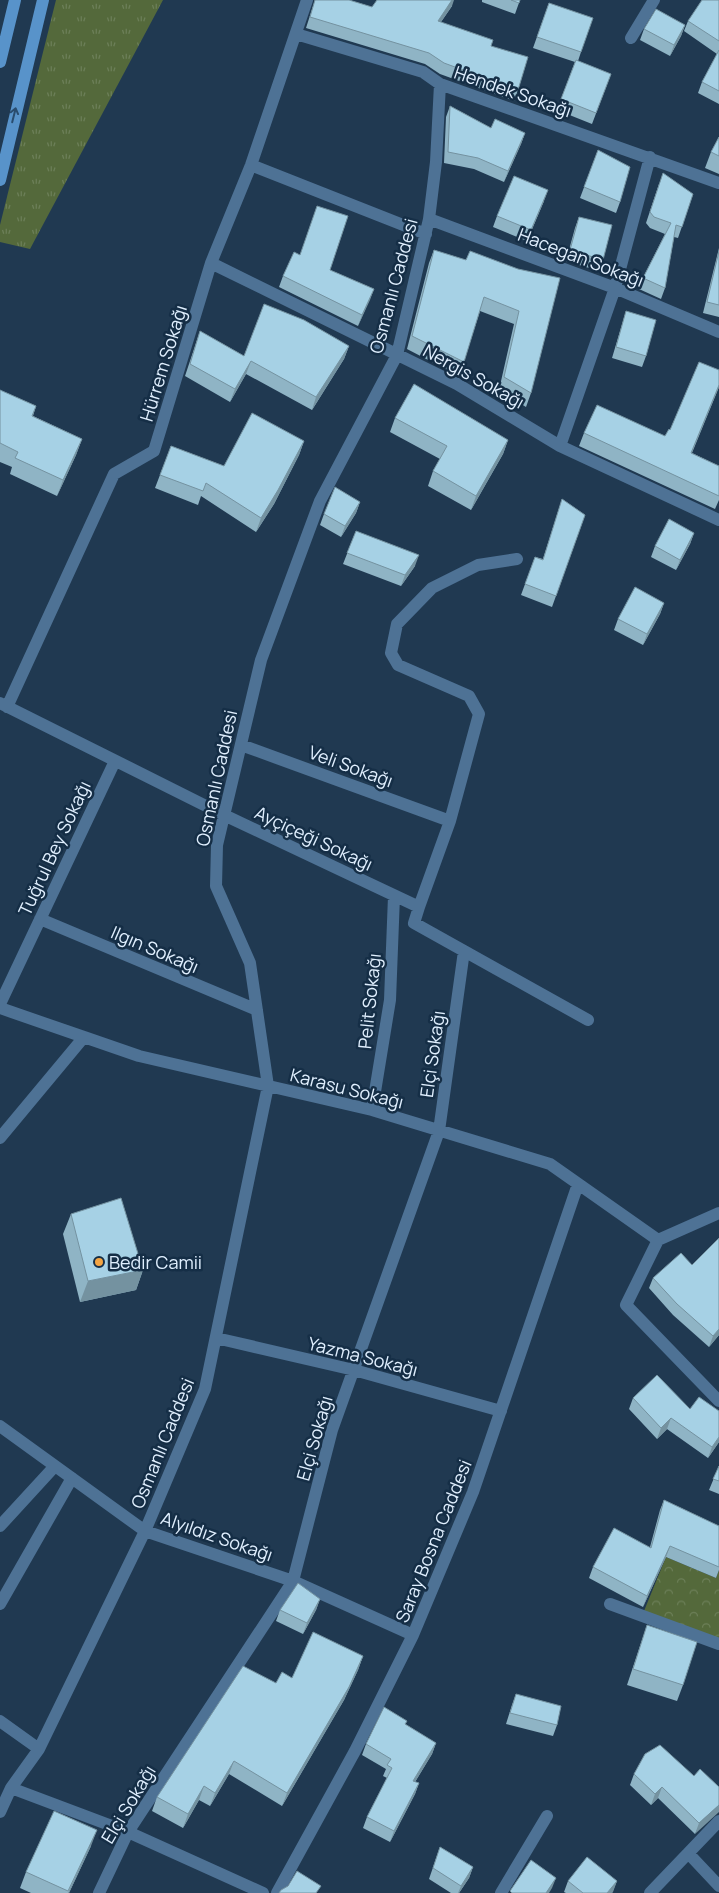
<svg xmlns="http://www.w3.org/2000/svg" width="719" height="1893" viewBox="0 0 719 1893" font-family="Manrope,sans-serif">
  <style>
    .grass { fill: url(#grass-tufts) }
    .forest { fill: url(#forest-crowns) }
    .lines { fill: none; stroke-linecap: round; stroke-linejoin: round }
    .minor { stroke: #4e7295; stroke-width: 12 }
    .secondary { stroke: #5893ca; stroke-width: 12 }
    .wall { fill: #8fb4c5 }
    .shaded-wall { fill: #7492a0 }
    .building { fill: #a6d1e5; stroke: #7492a0 }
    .oneway { stroke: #294c6e }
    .poi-dot { fill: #f3a442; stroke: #152e46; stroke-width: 2 }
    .labels { text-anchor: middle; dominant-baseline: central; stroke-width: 5; stroke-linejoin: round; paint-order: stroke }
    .street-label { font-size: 18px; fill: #e0effe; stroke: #152e46 }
    .poi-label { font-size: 18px; fill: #e0effe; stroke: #152e46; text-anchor: start }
  </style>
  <defs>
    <pattern id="grass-tufts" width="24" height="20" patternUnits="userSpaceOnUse" patternTransform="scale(1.25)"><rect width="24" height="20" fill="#54693b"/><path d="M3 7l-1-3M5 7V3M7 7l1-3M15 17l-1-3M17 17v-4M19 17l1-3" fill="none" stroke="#6c7f58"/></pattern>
    <pattern id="forest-crowns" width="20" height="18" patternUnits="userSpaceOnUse" patternTransform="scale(1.25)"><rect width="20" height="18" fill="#54693b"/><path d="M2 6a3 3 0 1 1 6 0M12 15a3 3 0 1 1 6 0" fill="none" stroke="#6c7f58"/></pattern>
  </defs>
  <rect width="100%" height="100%" fill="#203951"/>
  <!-- grass -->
  <path class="grass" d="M 56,0 L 163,0 L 30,249 L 0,242 L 0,225 Z"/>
  <!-- forest -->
  <path class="forest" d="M 666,1557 L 716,1578 L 719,1570 L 719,1641 L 644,1611 Z"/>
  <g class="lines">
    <!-- minor -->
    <path class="minor" d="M 296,34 L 423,72 L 440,84 L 719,183
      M 631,38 L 654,0
      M 251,165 L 426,234
      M 429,219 L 615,288 L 719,332
      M 211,263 L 457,384 L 560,446 L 719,520
      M 560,446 L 615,288 L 650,157
      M 0,703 L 224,815 L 419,907 L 414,923 L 588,1020
      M 7,707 L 114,474 L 154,451 L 211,263 L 251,165 L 307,0
      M 241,745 L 450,821
      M 419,907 L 450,821 L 479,714 L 469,696 L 398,665 L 391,653 L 397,624 L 432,588 L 478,565 L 517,559
      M 40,919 L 257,1010
      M 0,1004 L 115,761
      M 0,1008 L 84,1037 L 0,1138
      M 84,1037 L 139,1056 L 372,1110 L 550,1164 L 658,1240
      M 372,1110 L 390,1000 L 394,896
      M 719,1213 L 658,1240 L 626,1305 L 719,1401
      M 216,1338 L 354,1370 L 501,1411
      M 0,1426 L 145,1531 L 293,1581 L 413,1635
      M 0,1526 L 55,1466
      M 0,1604 L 72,1478
      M 610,1604 L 719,1644
      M 0,1721 L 39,1749
      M 11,1788 L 128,1832 L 263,1893
      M 0,1812 L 11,1788 L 39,1749 L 145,1531 L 205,1389 L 268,1086 L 250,963 L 216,886 L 217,845 L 261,660 L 320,501 L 397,355 L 429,219 L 436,162 L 440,84
      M 688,1853 L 719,1886
      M 99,1893 L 128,1832 L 293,1581 L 332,1430 L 439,1131 L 464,951
      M 277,1893 L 355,1751 L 413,1635 L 473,1492 L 578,1184
      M 501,1893 L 547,1816
      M 650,1893 L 719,1821"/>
    <!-- secondary -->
    <path class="secondary" d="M 0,62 L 15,0
      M 0,180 L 43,0"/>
  </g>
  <!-- wall -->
  <path class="wall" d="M 315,0 L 349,0 L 372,7 L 452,6 L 441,22 L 518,90 L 514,101 L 440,74 L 425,64 L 306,28 Z
    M 482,0 L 520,0 L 515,14 L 482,2 Z
    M 719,0 L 719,104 L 698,93 L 702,82 L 717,54 L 684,31 L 688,21 Z
    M 549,3 L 581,52 L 578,61 L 611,74 L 592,124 L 557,110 L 575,62 L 533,48 Z
    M 685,25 L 681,36 L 670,56 L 640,40 L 644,29 Z
    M 450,106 L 491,128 L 525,133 L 521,144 L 504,182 L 474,169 L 444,163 L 446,117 Z
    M 719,137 L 719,174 L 705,168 L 711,152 Z
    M 598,150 L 620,202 L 616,213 L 580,198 Z
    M 659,184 L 693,194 L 678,238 L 674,237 L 665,288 L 661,299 L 639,289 L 643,278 L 665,234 L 650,228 L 646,223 Z
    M 544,201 L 527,241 L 493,227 L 497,216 Z
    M 579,217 L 603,260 L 599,271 L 566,261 L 575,228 Z
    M 719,248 L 719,317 L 703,313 Z
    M 434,250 L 466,260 L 518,269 L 531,393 L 526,407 L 499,390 L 514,324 L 480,311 L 459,376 L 407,349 L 429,263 Z
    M 330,270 L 374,289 L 358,326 L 279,287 L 283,276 Z
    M 626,311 L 646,356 L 642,367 L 612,358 Z
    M 200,331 L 244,356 L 349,346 L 344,359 L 312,410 L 246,374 L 230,402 L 185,376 Z
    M 719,387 L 692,453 L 719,466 L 719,500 L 715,509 L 579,446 L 584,433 L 665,436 L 670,430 Z
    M 0,390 L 36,406 L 33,416 L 82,439 L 76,455 L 57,496 L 10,474 L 12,467 L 0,462 Z
    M 395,418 L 508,440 L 503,454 L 471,510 L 428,486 L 433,471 L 440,459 L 390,432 Z
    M 304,441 L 299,455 L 274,504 L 256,532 L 201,496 L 198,505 L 155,488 L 171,446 L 224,466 Z
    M 562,499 L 585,515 L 552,607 L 521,595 L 535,557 L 543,559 Z
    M 360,502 L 356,513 L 341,537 L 320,525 L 324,514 Z
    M 356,531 L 415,566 L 401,586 L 343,564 Z
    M 694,533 L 690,544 L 676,570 L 651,557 L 655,546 Z
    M 664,603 L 660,614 L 643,645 L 614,630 L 618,619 Z
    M 71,1214 L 143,1270 L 136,1290 L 80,1302 L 63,1234 Z
    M 719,1238 L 719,1335 L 709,1347 L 673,1315 L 649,1288 L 653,1278 L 692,1265 Z
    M 633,1398 L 690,1409 L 719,1411 L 719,1442 L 708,1458 L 667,1429 L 657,1439 L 629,1409 Z
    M 719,1466 L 719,1494 L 709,1490 Z
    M 664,1500 L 719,1526 L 719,1570 L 716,1578 L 666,1557 L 643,1607 L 589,1578 L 593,1567 L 650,1547 L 660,1510 Z
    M 320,1599 L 316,1610 L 303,1634 L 276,1621 L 280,1610 Z
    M 647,1625 L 683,1685 L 677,1701 L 627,1685 Z
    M 363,1656 L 358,1670 L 344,1700 L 282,1806 L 229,1774 L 210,1806 L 199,1800 L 183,1828 L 152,1811 L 157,1797 L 276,1683 L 292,1678 Z
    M 516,1694 L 557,1725 L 553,1736 L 506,1724 L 512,1705 Z
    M 407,1721 L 405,1725 L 436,1743 L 432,1754 L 415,1782 L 419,1783 L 415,1794 L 390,1842 L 363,1828 L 367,1817 L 387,1778 L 383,1776 L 386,1769 L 362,1755 L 366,1744 Z
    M 634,1774 L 694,1776 L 719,1787 L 695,1834 L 658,1798 L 651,1805 L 630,1785 Z
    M 91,1846 L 69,1893 L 31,1893 L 20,1888 L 26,1872 Z
    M 440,1847 L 473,1867 L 469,1878 L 459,1893 L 451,1893 L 429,1879 Z
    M 568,1881 L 617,1881 L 612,1893 L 566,1893 L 564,1892 Z"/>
  <!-- shaded-wall -->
  <path class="shaded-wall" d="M 452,0 L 454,0 L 452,6 L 434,32 L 438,21 Z
    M 685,25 L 681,36 L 670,56 L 674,45 Z
    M 525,133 L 521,144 L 504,182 L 508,171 Z
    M 548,190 L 544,201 L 527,241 L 531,230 Z
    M 374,289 L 370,300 L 358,326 L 362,315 Z
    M 349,346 L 344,359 L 312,410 L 316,397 Z
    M 251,361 L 246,374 L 230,402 L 235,389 Z
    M 719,385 L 719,387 L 686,466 L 691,453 Z
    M 82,439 L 76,455 L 57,496 L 63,480 Z
    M 508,440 L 503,454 L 471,510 L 476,496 Z
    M 304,441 L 299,455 L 274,504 L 256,532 L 261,518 Z
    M 360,502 L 356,513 L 341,537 L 345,526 Z
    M 694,533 L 690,544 L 676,570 L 680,560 Z
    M 419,555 L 415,566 L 401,586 L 405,575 Z
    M 664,603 L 660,614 L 643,645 L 647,634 Z
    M 143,1270 L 136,1290 L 80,1302 L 88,1281 Z
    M 719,1329 L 719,1335 L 709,1347 L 713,1336 Z
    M 671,1418 L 667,1429 L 657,1439 L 661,1428 Z
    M 719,1437 L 719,1442 L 708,1458 L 712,1447 Z
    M 670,1546 L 666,1557 L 643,1607 L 647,1596 Z
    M 320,1599 L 316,1610 L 303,1634 L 307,1623 Z
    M 363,1656 L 358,1670 L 344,1700 L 282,1806 L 287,1793 Z
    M 436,1743 L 432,1754 L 409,1792 L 413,1781 Z
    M 234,1761 L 229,1774 L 210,1806 L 215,1793 Z
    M 419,1783 L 415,1794 L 390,1842 L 394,1831 Z
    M 204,1786 L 199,1800 L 183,1828 L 188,1814 Z
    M 662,1787 L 658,1798 L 651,1805 L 655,1794 Z
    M 719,1805 L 719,1812 L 695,1834 L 699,1823 Z
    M 97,1830 L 91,1846 L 69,1893 L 68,1893 Z
    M 473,1867 L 469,1878 L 459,1893 L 458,1893 L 461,1886 Z
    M 556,1878 L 552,1888 L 549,1893 L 546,1893 Z
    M 617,1881 L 613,1892 L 612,1893 L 607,1893 Z"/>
  <!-- building -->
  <path class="building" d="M 315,0 L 349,0 L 372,7 L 377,0 L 452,0 L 438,21 L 493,40 L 491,46 L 528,57 L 518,90 L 444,63 L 429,53 L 310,17 Z
    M 511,0 L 520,0 L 519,3 Z
    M 702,0 L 719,0 L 719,41 L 688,21 Z
    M 549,3 L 593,18 L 581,52 L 537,37 Z
    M 656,9 L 685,25 L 674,45 L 644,29 Z
    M 719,50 L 719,91 L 702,82 Z
    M 576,60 L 611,74 L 596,113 L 561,99 Z
    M 450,106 L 491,128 L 495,119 L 525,133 L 508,171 L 478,158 L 448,152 Z
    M 719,137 L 719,156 L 711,152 Z
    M 598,150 L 630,167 L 620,202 L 584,187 Z
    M 663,173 L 693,194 L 682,227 L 676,225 L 665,288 L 643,278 L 671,223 L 654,217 L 650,212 Z
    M 514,176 L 548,190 L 531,230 L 497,216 Z
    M 317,206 L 348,216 L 330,270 L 374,289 L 362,315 L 283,276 L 294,252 L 300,255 Z
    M 579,217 L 612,225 L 603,260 L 570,250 Z
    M 434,250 L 466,260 L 470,251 L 518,269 L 560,278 L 531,393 L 504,377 L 519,311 L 484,297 L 464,362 L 412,336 Z
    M 719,251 L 719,305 L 707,302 Z
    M 264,304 L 304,320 L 349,346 L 316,397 L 251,361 L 235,389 L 190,364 L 200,331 L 244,356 Z
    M 626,311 L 656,320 L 646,356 L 616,347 Z
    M 699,362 L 719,370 L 719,385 L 691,453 L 719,466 L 719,496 L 584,433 L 597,405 L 665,436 L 669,429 L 670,430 Z
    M 414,384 L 508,440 L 476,496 L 433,471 L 447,446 L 395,418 Z
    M 0,390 L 36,406 L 32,416 L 82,439 L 63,480 L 15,458 L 18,452 L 0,443 Z
    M 252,413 L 304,441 L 278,490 L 261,518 L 206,483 L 203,491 L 160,475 L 171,446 L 224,466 Z
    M 335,487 L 360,502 L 345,526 L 324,514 Z
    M 562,499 L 585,515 L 556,596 L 525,584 L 535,557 L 543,560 Z
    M 669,519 L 694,533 L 680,560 L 655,546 Z
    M 356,531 L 419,555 L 405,575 L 347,553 Z
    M 635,587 L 664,603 L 647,634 L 618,619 Z
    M 121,1198 L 143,1270 L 88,1281 L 71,1214 Z
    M 719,1238 L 719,1329 L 713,1336 L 677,1304 L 653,1278 L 681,1253 L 692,1265 Z
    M 657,1375 L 690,1409 L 699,1397 L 719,1411 L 719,1437 L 712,1447 L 671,1418 L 661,1428 L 633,1398 Z
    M 719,1466 L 719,1481 L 713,1479 Z
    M 664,1500 L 719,1526 L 719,1567 L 670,1546 L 647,1596 L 593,1567 L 614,1528 L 651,1548 Z
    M 298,1583 L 320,1599 L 307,1623 L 280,1610 Z
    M 647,1625 L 697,1642 L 683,1685 L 633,1669 Z
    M 313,1632 L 363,1656 L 349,1687 L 287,1793 L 234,1761 L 215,1793 L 204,1786 L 188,1814 L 157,1797 L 243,1666 L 276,1683 L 282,1672 L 292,1678 Z
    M 516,1694 L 561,1706 L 557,1725 L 510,1713 Z
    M 384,1707 L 407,1721 L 405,1724 L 436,1743 L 413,1781 L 419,1783 L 394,1831 L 367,1817 L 392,1768 L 387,1765 L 391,1759 L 366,1744 Z
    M 660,1745 L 694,1776 L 700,1769 L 719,1787 L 719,1805 L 699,1823 L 662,1787 L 655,1794 L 634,1774 L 645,1754 Z
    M 54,1811 L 97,1830 L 68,1891 L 26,1872 Z
    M 440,1847 L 473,1867 L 461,1886 L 433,1868 Z
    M 587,1857 L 617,1881 L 607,1893 L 583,1893 L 568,1881 Z
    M 531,1860 L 556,1878 L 546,1893 L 512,1893 L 510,1891 Z
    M 297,1871 L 321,1886 L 316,1893 L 279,1893 L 281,1890 L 288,1886 Z"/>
  <!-- one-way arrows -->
  <defs><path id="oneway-shaft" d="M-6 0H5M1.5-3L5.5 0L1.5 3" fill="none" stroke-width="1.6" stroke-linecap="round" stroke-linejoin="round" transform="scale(1.25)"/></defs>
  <use class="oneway" href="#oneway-shaft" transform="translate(14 115) rotate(-76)"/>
  <!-- markers -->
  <circle class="poi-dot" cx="99" cy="1262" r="5"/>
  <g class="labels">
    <!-- street labels -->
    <g class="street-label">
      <text transform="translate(513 91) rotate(19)">Hendek Sokağı</text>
      <text transform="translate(581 257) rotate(21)">Hacegan Sokağı</text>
      <text transform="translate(393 286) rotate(-75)">Osmanlı Caddesi</text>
      <text transform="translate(163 363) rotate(-73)">Hürrem Sokağı</text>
      <text transform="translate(474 376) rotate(29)">Nergis Sokağı</text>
      <text transform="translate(351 766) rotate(20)">Veli Sokağı</text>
      <text transform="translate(216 778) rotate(-78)">Osmanlı Caddesi</text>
      <text transform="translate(314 838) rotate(25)">Ayçiçeği Sokağı</text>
      <text transform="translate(54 848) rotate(-65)">Tuğrul Bey Sokağı</text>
      <text transform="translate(155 949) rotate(23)">Ilgın Sokağı</text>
      <text transform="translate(369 1001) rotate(-84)">Pelit Sokağı</text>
      <text transform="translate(432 1054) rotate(-82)">Elçi Sokağı</text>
      <text transform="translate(347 1088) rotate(14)">Karasu Sokağı</text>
      <text transform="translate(363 1356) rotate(14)">Yazma Sokağı</text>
      <text transform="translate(314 1438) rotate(-74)">Elçi Sokağı</text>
      <text transform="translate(162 1443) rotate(-68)">Osmanlı Caddesi</text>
      <text transform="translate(217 1536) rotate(19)">Alyıldız Sokağı</text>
      <text transform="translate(433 1541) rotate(-68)">Saray Bosna Caddesi</text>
      <text transform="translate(128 1804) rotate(-59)">Elçi Sokağı</text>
    </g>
    <!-- poi labels -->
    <g class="poi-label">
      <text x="109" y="1262">Bedir Camii</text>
    </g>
  </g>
</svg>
